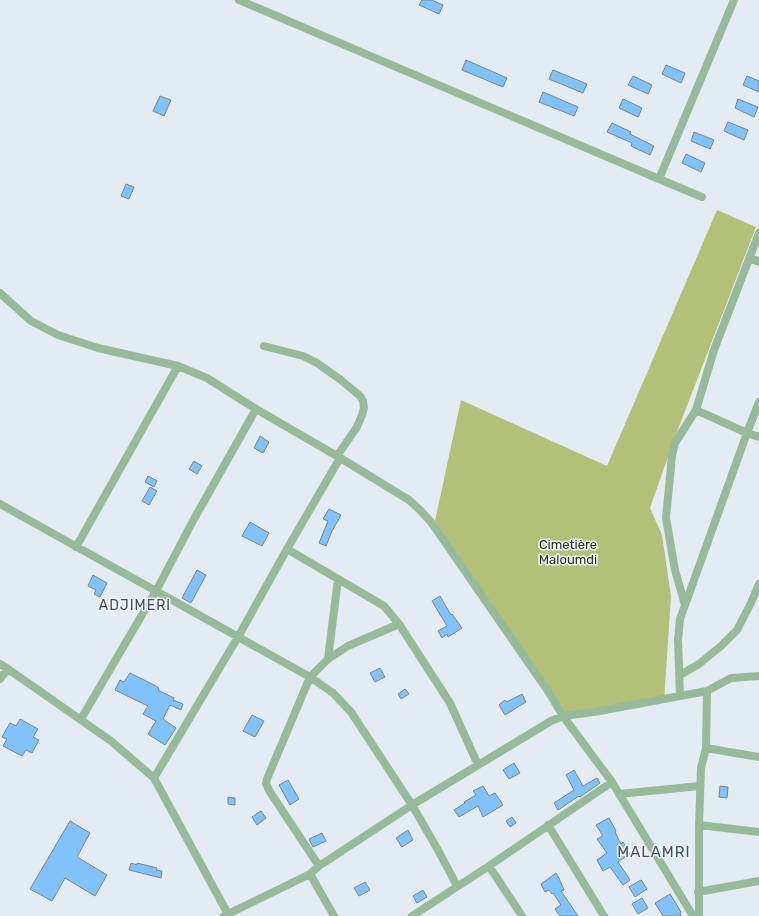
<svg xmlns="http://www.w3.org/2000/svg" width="759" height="916" viewBox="0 0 759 916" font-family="Rubik,sans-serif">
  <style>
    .green { fill: #b3c178 }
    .building { fill: #80c3fa; stroke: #7c848a }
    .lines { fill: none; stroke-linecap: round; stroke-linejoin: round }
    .minor { stroke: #97ba9b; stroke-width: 8 }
    .labels { text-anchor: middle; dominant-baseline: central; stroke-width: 3; stroke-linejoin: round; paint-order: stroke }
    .park-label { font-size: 13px; fill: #2c3206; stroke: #f2f9ff }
    .neighbourhood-label { font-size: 14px; letter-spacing: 1px; fill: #454c53; stroke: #f2f9ff }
    .quarter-label { font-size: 15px; letter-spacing: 1px; fill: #454c53; stroke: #f2f9ff }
  </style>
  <rect width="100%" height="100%" fill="#e3ecf3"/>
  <!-- green -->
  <path class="green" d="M 717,210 L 756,227 L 675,437 L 650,508 L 662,535 L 671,596 L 664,702 L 566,713 L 435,521 L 461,400 L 607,466 Z"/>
  <!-- building -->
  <path class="building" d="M 422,0 L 432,0 L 443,5 L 439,14 L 419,5 Z
    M 466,60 L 507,78 L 503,87 L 462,70 Z
    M 666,65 L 685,73 L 681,83 L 662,74 Z
    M 553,70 L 587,84 L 583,93 L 549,79 Z
    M 633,76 L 652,85 L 648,94 L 628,85 Z
    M 747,76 L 759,81 L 759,92 L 743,85 Z
    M 543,92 L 578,107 L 574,116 L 539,102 Z
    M 160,96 L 171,100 L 164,116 L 153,111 Z
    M 623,99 L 642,108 L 638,117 L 619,108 Z
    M 738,99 L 758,107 L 754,117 L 735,108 Z
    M 728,122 L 748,130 L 744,140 L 724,131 Z
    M 612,123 L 631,132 L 630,134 L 654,146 L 650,155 L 631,146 L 632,143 L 607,132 Z
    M 694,132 L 714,140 L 710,149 L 691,141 Z
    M 686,154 L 705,163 L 701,172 L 682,163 Z
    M 126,184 L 134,187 L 129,199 L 121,196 Z
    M 260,436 L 269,442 L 263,453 L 254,448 Z
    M 194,461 L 202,466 L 197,474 L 189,469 Z
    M 148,476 L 157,481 L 154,487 L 145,482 Z
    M 150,487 L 157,491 L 149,505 L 142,501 Z
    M 329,509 L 341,515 L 332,531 L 326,546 L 319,543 L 328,521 L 323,519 Z
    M 250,522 L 269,533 L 262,546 L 242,536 Z
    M 197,570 L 206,575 L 191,603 L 182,598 Z
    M 93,575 L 107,583 L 100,597 L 94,594 L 96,590 L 88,586 Z
    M 440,596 L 451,615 L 452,614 L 462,628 L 448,637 L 447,634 L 442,638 L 438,631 L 447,626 L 432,601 Z
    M 380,668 L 385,677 L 375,682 L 370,673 Z
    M 130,673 L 154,685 L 159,688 L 158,690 L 174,698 L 173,700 L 183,704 L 181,710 L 170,705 L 163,719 L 176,728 L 165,745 L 148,734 L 156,721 L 143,714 L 148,706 L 115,690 L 120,680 L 124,682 Z
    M 405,689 L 409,694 L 401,699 L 398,694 Z
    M 522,694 L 526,702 L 505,715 L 499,705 L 505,700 L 507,702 Z
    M 252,715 L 264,721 L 255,737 L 243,731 Z
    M 20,719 L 38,729 L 33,737 L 39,740 L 32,753 L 26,750 L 22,756 L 3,746 L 7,739 L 2,737 L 10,723 L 16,726 Z
    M 514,763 L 520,773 L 509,779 L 503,770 Z
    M 574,770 L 583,786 L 597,778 L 600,783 L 580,797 L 579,796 L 558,810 L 554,803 L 574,790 L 566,775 Z
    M 288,780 L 299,799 L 290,805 L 279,785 Z
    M 483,786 L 489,796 L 495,793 L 503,805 L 483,817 L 478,806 L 459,817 L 454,810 L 465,803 L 464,802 L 476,795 L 473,791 Z
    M 720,786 L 728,787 L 727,798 L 719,797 Z
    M 228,797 L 235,798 L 235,805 L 228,804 Z
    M 261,811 L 266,818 L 257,825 L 252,817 Z
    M 512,817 L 516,823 L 510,827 L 506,821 Z
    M 609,818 L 616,831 L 615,832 L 621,844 L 623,842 L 630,854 L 618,862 L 630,880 L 623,885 L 610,867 L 603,871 L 597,860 L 607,853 L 597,839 L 603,836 L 596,825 Z
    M 70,821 L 90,833 L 77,857 L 107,875 L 95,896 L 65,878 L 52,901 L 30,889 Z
    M 408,830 L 413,840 L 402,847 L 396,838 Z
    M 322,833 L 326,841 L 313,847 L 309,839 Z
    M 131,863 L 137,865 L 137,863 L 157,868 L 156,870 L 162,871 L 161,878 L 129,870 Z
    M 556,873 L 559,878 L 564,890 L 561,891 L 578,916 L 560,916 L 555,909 L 561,905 L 553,893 L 552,894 L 549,890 L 545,892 L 541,884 Z
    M 641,880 L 647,889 L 635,897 L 629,887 Z
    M 365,882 L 370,890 L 359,896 L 354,888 Z
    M 423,890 L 427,897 L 417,903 L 413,896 Z
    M 670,894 L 681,912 L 680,913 L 681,916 L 663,916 L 655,903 Z
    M 642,898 L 648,908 L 638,914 L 632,904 Z"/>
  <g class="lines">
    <!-- minor -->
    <path class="minor" d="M 239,0 L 659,179 L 702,197
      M 659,179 L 734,0
      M 750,258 L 759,262
      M 0,293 L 31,321 L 58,335 L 98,348 L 178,366 L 207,378 L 256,409 L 337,456 L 409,500 L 420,510 L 431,522 L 525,658 L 548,691 L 563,716 L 612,782 L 693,916
      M 264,346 L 303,356 L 317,363 L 341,380 L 360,396 L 363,401 L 364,408 L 362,415 L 357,427 L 337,456
      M 696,410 L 747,433 L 759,437
      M 0,504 L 310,677 L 333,693 L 351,712 L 412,805 L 438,850 L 457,886
      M 76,547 L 178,366
      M 287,549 L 384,606 L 399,624 L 450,703 L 478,765
      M 685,605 L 675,570 L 666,518 L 672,456 L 675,443 L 696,410 L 714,350 L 759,233
      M 328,659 L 338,579
      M 0,664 L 8,669 L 111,741 L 154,778 L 229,916
      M 680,675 L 699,664 L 721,646 L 737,630 L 751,603 L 759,584
      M 0,679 L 8,669
      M 680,696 L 678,640 L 680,619 L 747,433 L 759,402
      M 81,719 L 156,591 L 194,519 L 256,409
      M 706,748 L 759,757
      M 154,778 L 238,637 L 287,549 L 340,458
      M 619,794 L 700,786
      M 548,825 L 604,916
      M 699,825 L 759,832
      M 319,866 L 270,792 L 266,784 L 267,779 L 310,677 L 328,659 L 348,646 L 399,624
      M 489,866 L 522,916
      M 310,874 L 334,916
      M 698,892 L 759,881
      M 224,916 L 310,874 L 319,866 L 412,805 L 551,721 L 563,716 L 594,712 L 707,691 L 731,678 L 759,676
      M 412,916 L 489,866 L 612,782
      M 699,916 L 699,825 L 701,768 L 706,748 L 707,691"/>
  </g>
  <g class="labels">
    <!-- park labels -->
    <g class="park-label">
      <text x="568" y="544">Cimetière<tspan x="568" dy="15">Maloumdi</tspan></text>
    </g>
    <!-- neighbourhood labels -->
    <g class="neighbourhood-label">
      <text x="135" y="605">ADJIMERI</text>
    </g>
    <!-- quarter labels -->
    <g class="quarter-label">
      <text x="654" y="852">MALAMRI</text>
    </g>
  </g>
</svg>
